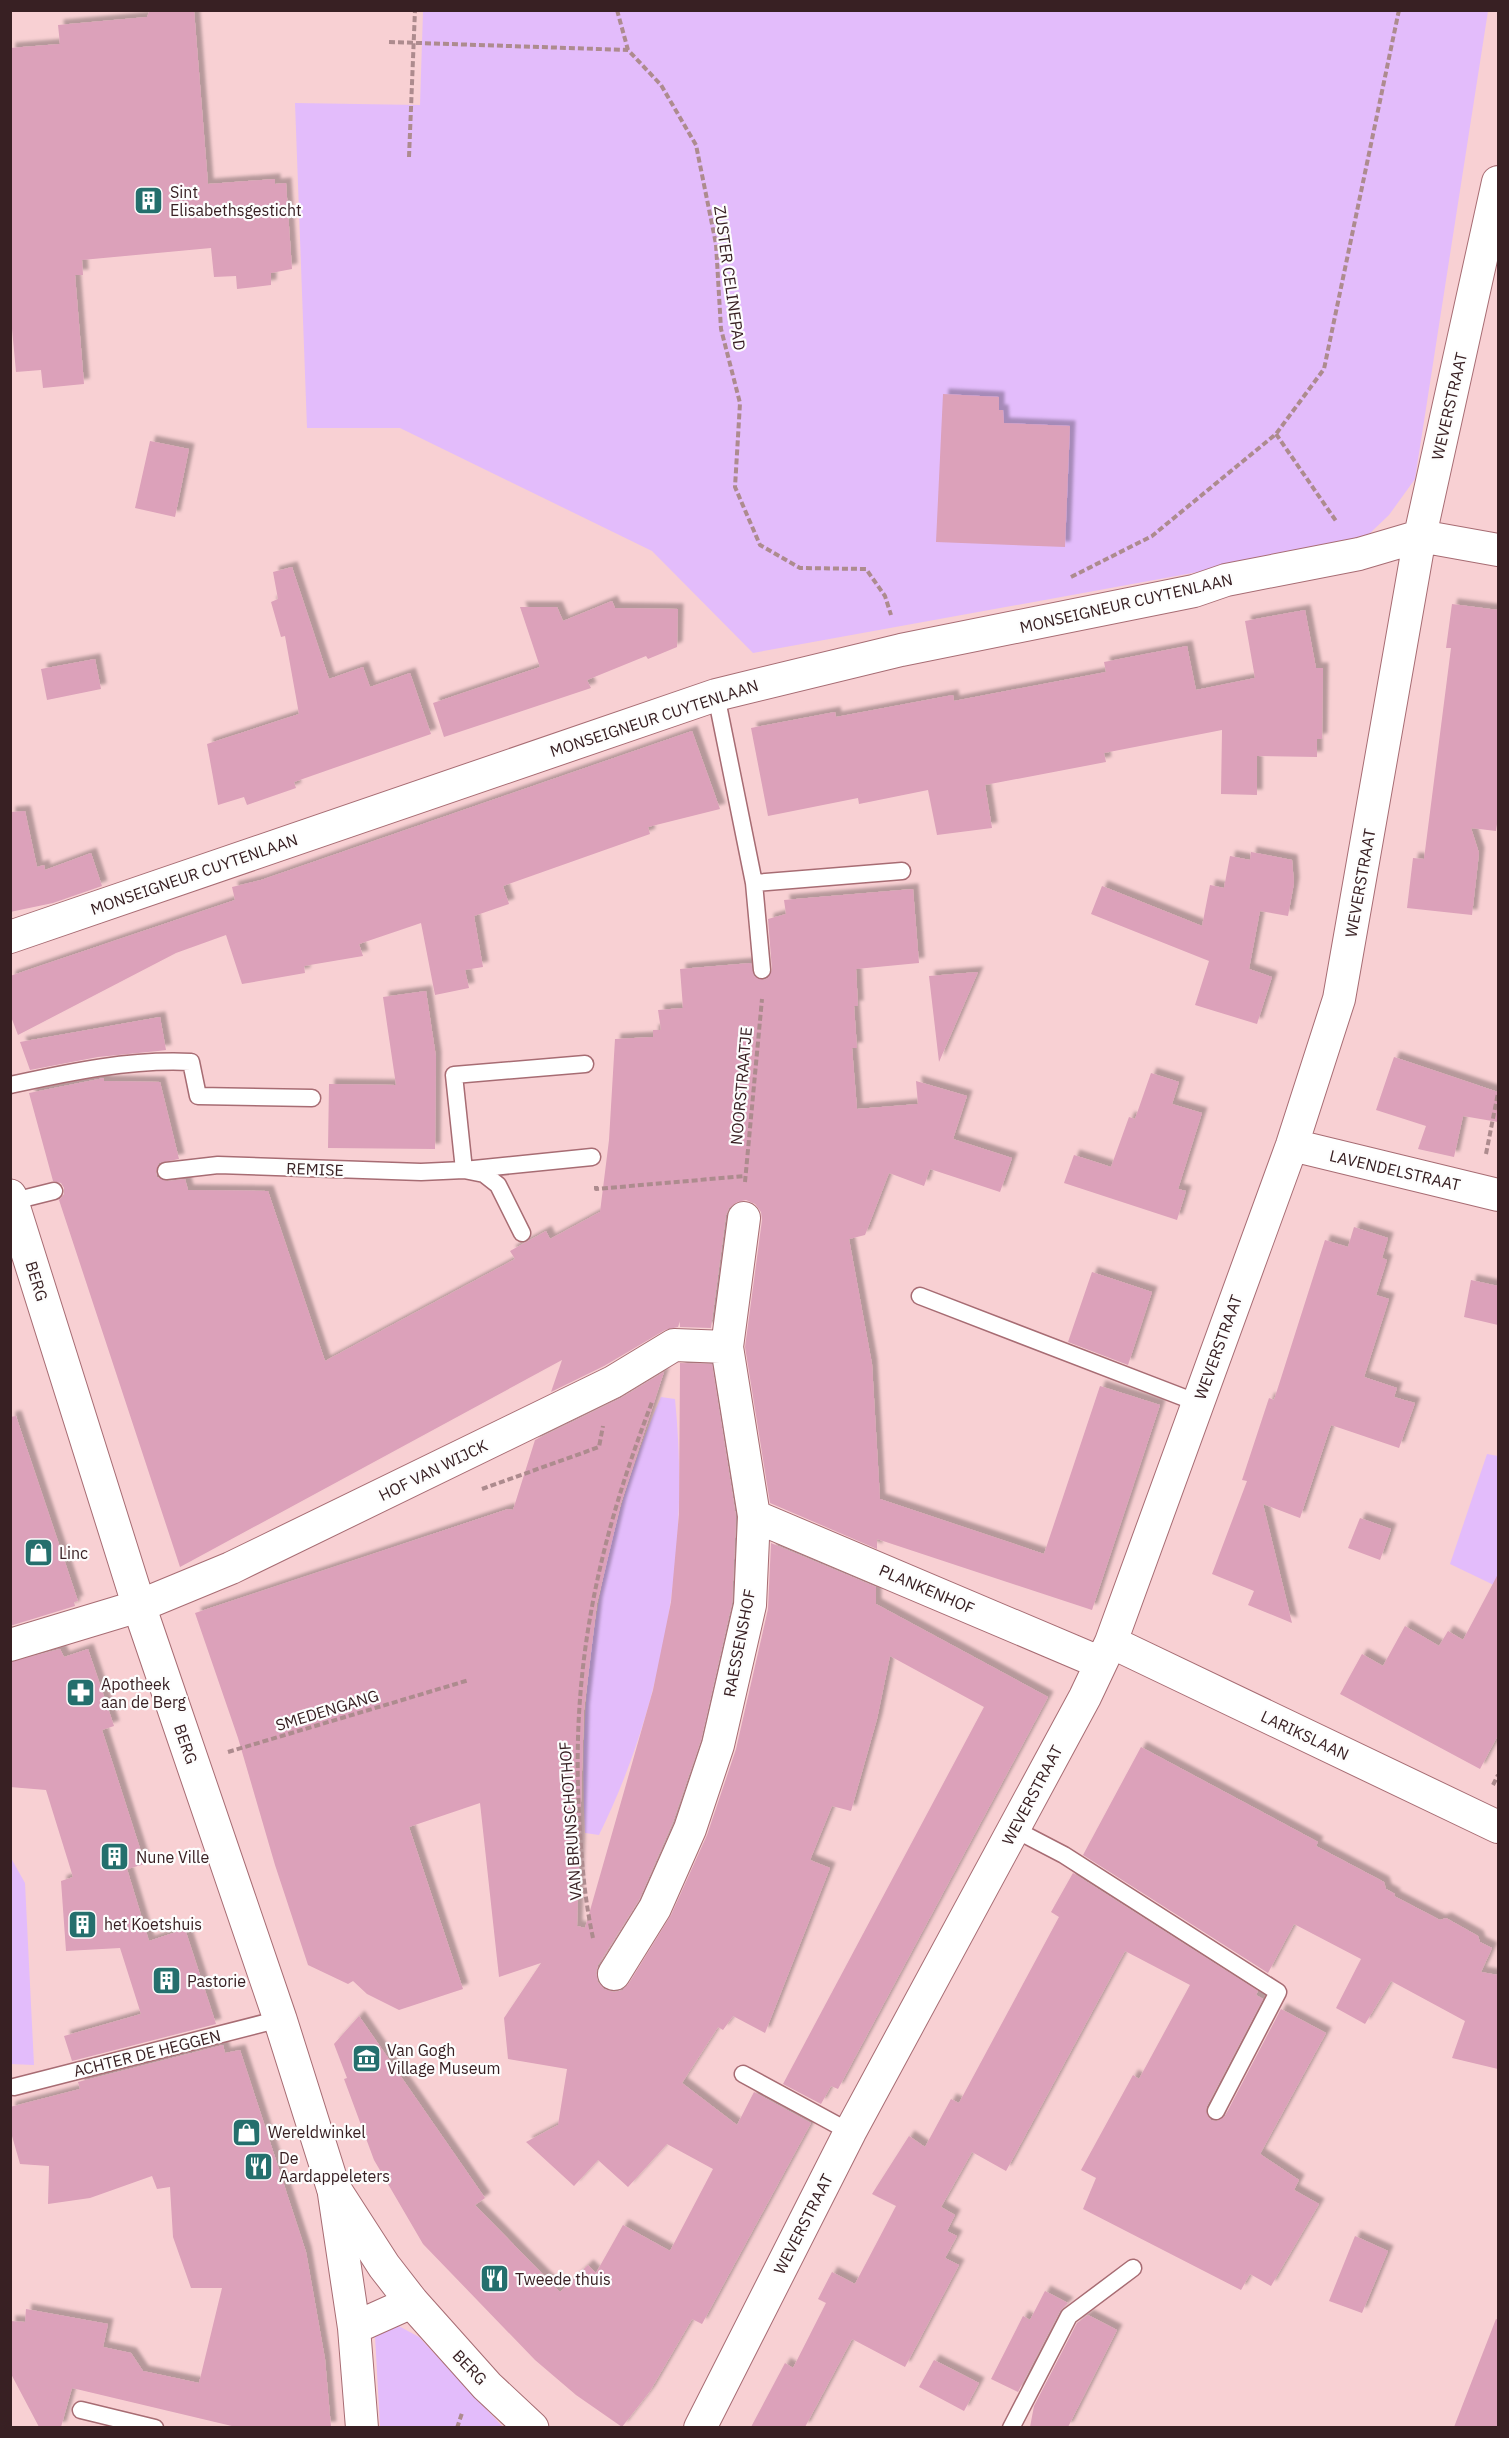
<svg xmlns="http://www.w3.org/2000/svg" width="1509" height="2438" viewBox="0 0 1509 2438" font-family="'IBM Plex Sans',sans-serif">
  <style>
    .green { fill: #e3bcfb }
    .building { fill: #dca1ba; filter: url(#shadow) }
    .lines { fill: none; stroke-linecap: round; stroke-linejoin: round }
    .lane-casing { stroke: #a76c73; stroke-width: 19 }
    .street-casing { stroke: #a76c73; stroke-width: 34 }
    .secondary-casing { stroke: #a76c73; stroke-width: 35 }
    .path { stroke: #ad8b8e; stroke-width: 4; stroke-dasharray: 6 3; stroke-linecap: butt }
    .lane { stroke: #fff; stroke-width: 16 }
    .street { stroke: #fff; stroke-width: 32 }
    .secondary { stroke: #fff; stroke-width: 33 }
    .labels { text-anchor: middle; dominant-baseline: central; stroke-width: 4.5; stroke-linejoin: round; paint-order: stroke }
    .poi-label { font-size: 16px; fill: #382023; stroke: #fdfdfd; text-anchor: start }
    .street-label { font-size: 16px; fill: #382023; stroke: #fdfdfd }
  </style>
  <defs>
    <filter id="shadow"><feDropShadow dx="5.5" dy="-5.5" stdDeviation="1.5" flood-color="#0004"/></filter>
  </defs>
  <rect width="100%" height="100%" fill="#f8d0d3"/>
  <!-- green -->
  <path class="green" d="M 1488,11 L 1415,479 L 1389,515 L 1368,535 L 1198,572 L 753,653 L 652,551 L 400,428 L 307,428 L 295,103 L 420,105 L 423,12 Z
    M 661,1397 L 675,1399 C 690,1548 665,1701 599,1835 L 585,1833 C 577,1683 600,1535 661,1397 Z
    M 1487,1454 L 1498,1456 L 1498,1587 L 1450,1564 Z
    M 11,1858 L 25,1883 L 34,2065 L 11,2064 Z
    M 395,2324 L 419,2337 L 503,2427 L 380,2427 L 375,2336 Z"/>
  <!-- building -->
  <path class="building" d="M 150,10 L 194,10 L 208,184 L 275,179 L 275,184 L 286,183 L 292,269 L 271,273 L 271,285 L 237,289 L 236,276 L 214,277 L 211,248 L 82,260 L 83,275 L 75,275 L 84,384 L 43,388 L 41,370 L 16,372 L 10,307 L 10,48 L 60,44 L 58,25 L 147,17 Z
    M 943,394 L 999,397 L 999,410 L 1003,410 L 1004,423 L 1070,426 L 1065,547 L 936,542 Z
    M 150,441 L 189,449 L 175,517 L 135,508 Z
    M 292,567 L 329,679 L 363,667 L 370,687 L 410,673 L 431,734 L 294,782 L 296,788 L 247,805 L 244,797 L 218,805 L 207,744 L 299,714 L 285,636 L 281,637 L 271,602 L 278,599 L 273,572 Z
    M 612,601 L 615,608 L 678,609 L 677,647 L 648,659 L 646,656 L 587,680 L 591,688 L 444,737 L 433,703 L 540,667 L 520,607 L 557,607 L 563,621 Z
    M 1452,604 L 1498,610 L 1498,815 L 1496,831 L 1471,828 L 1479,853 L 1472,915 L 1407,908 L 1413,858 L 1424,859 L 1451,648 L 1446,648 Z
    M 1305,610 L 1316,668 L 1323,668 L 1322,739 L 1317,739 L 1317,757 L 1257,756 L 1257,795 L 1221,794 L 1222,730 L 1104,753 L 1106,762 L 985,785 L 992,828 L 937,835 L 928,790 L 859,804 L 858,798 L 768,816 L 751,728 L 835,712 L 836,717 L 953,695 L 954,701 L 1106,672 L 1104,662 L 1187,646 L 1196,690 L 1255,678 L 1245,621 Z
    M 95,659 L 101,689 L 47,700 L 41,669 Z
    M 692,731 L 720,809 L 648,827 L 650,834 L 503,886 L 509,904 L 474,916 L 483,967 L 465,970 L 469,988 L 435,995 L 421,923 L 359,944 L 363,956 L 304,966 L 305,973 L 242,984 L 226,935 L 176,953 L 18,1035 L 10,1014 L 10,976 L 235,900 L 232,887 L 261,880 Z
    M 25,811 L 37,867 L 44,865 L 45,870 L 91,853 L 102,886 L 53,903 L 10,912 L 10,812 Z
    M 1251,852 L 1292,860 L 1294,883 L 1288,916 L 1260,911 L 1249,969 L 1272,977 L 1257,1024 L 1195,1005 L 1209,961 L 1091,914 L 1102,886 L 1202,926 L 1210,885 L 1224,888 L 1230,856 L 1250,860 Z
    M 913,889 L 919,963 L 856,969 L 858,1006 L 854,1006 L 857,1048 L 852,1048 L 857,1109 L 918,1104 L 916,1081 L 967,1096 L 953,1139 L 1012,1158 L 1000,1192 L 930,1169 L 924,1186 L 889,1173 L 865,1235 L 849,1239 L 872,1364 L 880,1499 L 1044,1554 L 1100,1386 L 1160,1405 L 1092,1610 L 877,1539 L 877,1549 L 770,1503 L 745,1347 L 762,1220 L 761,1212 L 755,1204 L 746,1200 L 737,1202 L 729,1208 L 726,1215 L 711,1328 L 680,1327 L 680,1321 L 678,1327 L 665,1330 L 604,1366 L 551,1392 L 562,1360 L 180,1567 L 59,1200 L 64,1194 L 64,1188 L 61,1183 L 53,1181 L 29,1093 L 104,1078 L 104,1081 L 160,1082 L 179,1159 L 159,1163 L 156,1172 L 157,1177 L 167,1181 L 185,1179 L 188,1190 L 268,1191 L 325,1361 L 515,1259 L 510,1251 L 546,1231 L 550,1239 L 600,1212 L 609,1140 L 615,1039 L 653,1037 L 653,1030 L 661,1030 L 658,1010 L 683,1008 L 680,969 L 751,963 L 754,976 L 764,980 L 768,978 L 772,970 L 768,919 L 786,914 L 784,900 Z
    M 978,972 L 939,1062 L 929,976 Z
    M 426,991 L 436,1057 L 435,1149 L 328,1148 L 329,1084 L 396,1085 L 383,997 Z
    M 160,1017 L 166,1050 L 158,1051 L 98,1057 L 30,1070 L 20,1042 Z
    M 1394,1057 L 1498,1092 L 1498,1122 L 1463,1116 L 1454,1157 L 1418,1149 L 1426,1126 L 1376,1110 Z
    M 1151,1073 L 1179,1082 L 1172,1104 L 1202,1113 L 1178,1189 L 1186,1191 L 1177,1220 L 1064,1183 L 1074,1155 L 1111,1167 L 1129,1117 L 1135,1119 Z
    M 1354,1227 L 1388,1238 L 1382,1258 L 1387,1260 L 1376,1295 L 1389,1299 L 1364,1377 L 1397,1388 L 1394,1397 L 1415,1403 L 1399,1448 L 1331,1425 L 1300,1518 L 1263,1504 L 1292,1623 L 1248,1605 L 1254,1591 L 1212,1574 L 1247,1481 L 1242,1480 L 1269,1398 L 1274,1400 L 1325,1240 L 1348,1247 Z
    M 1092,1272 L 1152,1292 L 1128,1365 L 1068,1342 Z
    M 1471,1280 L 1498,1286 L 1498,1325 L 1464,1317 Z
    M 680,1363 L 712,1364 L 736,1517 L 732,1603 L 701,1740 L 673,1822 L 639,1900 L 598,1965 L 596,1973 L 598,1982 L 604,1989 L 614,1992 L 623,1990 L 629,1983 L 671,1915 L 707,1835 L 736,1749 L 768,1609 L 771,1543 L 876,1587 L 876,1604 L 1048,1697 L 838,2089 L 831,2086 L 821,2104 L 783,2084 L 984,1707 L 890,1656 L 877,1719 L 851,1811 L 832,1806 L 810,1860 L 830,1868 L 765,2033 L 733,2016 L 723,2030 L 718,2027 L 682,2083 L 737,2125 L 754,2092 L 811,2123 L 702,2324 L 692,2319 L 650,2391 L 622,2427 L 576,2395 L 535,2360 L 423,2244 L 374,2160 L 344,2079 L 347,2078 L 334,2044 L 359,2016 L 485,2198 L 475,2205 L 560,2292 L 588,2265 L 596,2273 L 623,2225 L 670,2251 L 713,2169 L 667,2144 L 628,2187 L 598,2160 L 574,2186 L 526,2142 L 558,2125 L 567,2069 L 508,2059 L 504,2018 L 541,1963 L 499,1977 L 480,1803 L 409,1827 L 463,1989 L 399,2010 L 367,1994 L 353,1981 L 348,1984 L 308,1965 L 275,1865 L 238,1738 L 195,1613 L 508,1509 L 513,1510 L 535,1440 L 621,1398 L 664,1372 L 621,1503 L 597,1603 L 584,1710 L 577,1926 L 585,1928 L 653,1690 L 671,1602 L 679,1514 Z
    M 16,1416 L 78,1601 L 74,1602 L 75,1606 L 10,1626 L 10,1417 Z
    M 1360,1518 L 1391,1529 L 1380,1560 L 1348,1548 Z
    M 1498,1574 L 1498,1735 L 1480,1769 L 1340,1694 L 1362,1654 L 1383,1666 L 1405,1626 L 1439,1646 L 1448,1631 L 1463,1640 Z
    M 60,1649 L 64,1657 L 88,1649 L 114,1726 L 102,1730 L 145,1864 L 127,1869 L 149,1941 L 185,1929 L 216,2024 L 72,2061 L 64,2036 L 141,2014 L 120,1948 L 66,1951 L 61,1881 L 73,1877 L 46,1790 L 10,1787 L 10,1662 Z
    M 1141,1747 L 1318,1842 L 1316,1846 L 1384,1882 L 1386,1889 L 1395,1894 L 1394,1896 L 1440,1920 L 1446,1918 L 1478,1936 L 1480,1942 L 1492,1948 L 1481,1972 L 1498,1975 L 1498,2069 L 1452,2058 L 1465,2021 L 1391,1981 L 1365,2024 L 1336,2008 L 1361,1959 L 1294,1924 L 1268,1973 L 1083,1855 Z
    M 1073,1873 L 1258,1991 L 1256,1995 L 1263,1999 L 1207,2106 L 1206,2112 L 1211,2120 L 1217,2121 L 1225,2116 L 1281,2009 L 1326,2033 L 1260,2154 L 1299,2180 L 1294,2190 L 1319,2204 L 1271,2286 L 1250,2274 L 1241,2290 L 1083,2209 L 1096,2178 L 1081,2170 L 1133,2075 L 1139,2079 L 1190,1985 L 1125,1951 L 1006,2171 L 972,2152 L 941,2207 L 955,2215 L 947,2231 L 957,2236 L 945,2258 L 959,2265 L 905,2367 L 852,2339 L 805,2427 L 751,2427 L 785,2363 L 793,2368 L 826,2303 L 818,2299 L 832,2272 L 855,2284 L 896,2206 L 872,2194 L 909,2136 L 925,2147 L 951,2099 L 959,2103 L 1059,1917 L 1051,1912 Z
    M 223,2045 L 225,2053 L 240,2050 L 306,2252 L 325,2359 L 331,2427 L 236,2427 L 72,2388 L 61,2427 L 39,2427 L 10,2372 L 10,2321 L 25,2322 L 26,2309 L 108,2324 L 103,2347 L 131,2353 L 143,2371 L 199,2383 L 222,2288 L 191,2288 L 173,2237 L 170,2187 L 157,2189 L 152,2176 L 90,2198 L 48,2204 L 49,2166 L 20,2164 L 10,2129 L 10,2107 L 80,2089 L 78,2082 Z
    M 1355,2236 L 1388,2251 L 1362,2313 L 1329,2301 Z
    M 1045,2291 L 1068,2303 L 1060,2311 L 1018,2392 L 991,2379 L 1023,2316 L 1030,2320 Z
    M 1088,2315 L 1117,2330 L 1068,2427 L 1030,2427 L 1034,2406 L 1077,2323 Z
    M 1496,2319 L 1498,2320 L 1498,2427 L 1454,2427 Z
    M 934,2360 L 979,2383 L 964,2411 L 919,2387 Z"/>
  <g class="lines">
    <defs>
      <path id="lane" d="M 716,695 L 754,883 L 902,871
        M 754,883 L 762,970
        M 585,1064 L 454,1075 L 464,1170 L 592,1157
        M 10,1085 C 70,1072 129,1059 191,1062 L 198,1096 L 312,1098
        M 166,1171 L 218,1165 L 421,1172 L 464,1170 L 484,1174 L 498,1185 L 522,1233
        M 10,1202 L 54,1191
        M 920,1296 L 1198,1403
        M 1014,1829 L 1064,1855 L 1278,1992 L 1216,2111
        M 743,2074 L 850,2132
        M 14,2087 L 280,2019
        M 81,2410 L 155,2428
        M 1011,2428 L 1069,2316 L 1133,2268"/>
      <path id="street" d="M 10,937 L 716,695 L 901,650 L 1194,591 L 1226,580 L 1359,554 L 1420,536 L 1498,550
        M 1292,1145 L 1498,1195
        M 754,1516 L 1101,1663
        M 1111,1642 L 1498,1827
        M 10,1645 L 139,1606 L 231,1568 L 613,1382 L 674,1345 L 727,1347
        M 614,1974 L 655,1908 L 690,1829 L 718,1745 L 750,1605 L 754,1516 L 727,1347 L 744,1218
        M 333,2187 L 354,2328 L 362,2428
        M 354,2328 L 412,2302
        M 700,2428 L 850,2132 L 1085,1697 L 1111,1642 L 1292,1145 L 1339,999 L 1420,536 L 1498,182"/>
      <path id="secondary" d="M 10,1196 L 139,1606 L 280,2019 L 333,2187 L 384,2266 L 412,2302 L 487,2386 L 532,2428"/>
    </defs>
    <!-- lane casing -->
    <use href="#lane" class="lane-casing"/>
    <!-- street casing -->
    <use href="#street" class="street-casing"/>
    <!-- secondary casing -->
    <use href="#secondary" class="secondary-casing"/>
    <!-- path -->
    <path class="path" d="M 617,10 L 628,50 L 661,85 L 696,145 L 716,244 L 721,329 L 740,403 L 735,487 L 760,545 L 800,568 L 866,569 L 885,596 L 891,615
      M 389,42 L 628,50
      M 409,157 L 415,10
      M 1276,434 L 1336,521
      M 1071,577 L 1152,536 L 1276,434 L 1324,369 L 1399,10
      M 1486,1154 L 1498,1093
      M 745,1182 L 762,999
      M 596,1186 L 596,1189 L 745,1176
      M 482,1489 L 599,1447 L 603,1426
      M 228,1752 L 469,1680
      M 1493,1785 L 1498,1775
      M 593,1938 C 584,1897 581,1854 579,1812 C 571,1664 599,1540 652,1402
      M 457,2428 L 462,2413"/>
    <!-- lane -->
    <use href="#lane" class="lane"/>
    <!-- street -->
    <use href="#street" class="street"/>
    <!-- secondary -->
    <use href="#secondary" class="secondary"/>
  </g>
  <!-- icons -->
  <defs>
    <symbol id="building-square" viewBox="-11 -11 22 22"><rect x="-9" y="-9" width="18" height="18" rx="4" fill="#246f6d" stroke="#fdfdfd"/><path d="M-4-6H4V6H1V3H-1V6H-4ZM-2.5-4.3h1.7v1.8h-1.7ZM.8-4.3h1.7v1.8H.8ZM-2.5-1h1.7V.8h-1.7ZM.8-1h1.7V.8H.8Z" fill="#fff"/></symbol>
    <symbol id="shop-square" viewBox="-11 -11 22 22"><rect x="-9" y="-9" width="18" height="18" rx="4" fill="#246f6d" stroke="#fdfdfd"/><path d="M-5-2.5h2.3a2.7 3.5 0 0 1 5.4 0H5L5.5 6h-11ZM-1.5-2.5h3a1.5 2.3 0 0 0-3 0Z" fill="#fff"/></symbol>
    <symbol id="pharmacy-square" viewBox="-11 -11 22 22"><rect x="-9" y="-9" width="18" height="18" rx="4" fill="#246f6d" stroke="#fdfdfd"/><path d="M-2-6h4v4h4v4h-4v4h-4v-4h-4v-4h4Z" fill="#fff"/></symbol>
    <symbol id="museum-square" viewBox="-11 -11 22 22"><rect x="-9" y="-9" width="18" height="18" rx="4" fill="#246f6d" stroke="#fdfdfd"/><path d="M0-6L6-3V-2H-6V-3ZM-5-1h2V3h-2ZM-1-1h2V3h-2ZM3-1h2V3H3ZM-6 4H6V6H-6Z" fill="#fff"/></symbol>
    <symbol id="restaurant-square" viewBox="-11 -11 22 22"><rect x="-9" y="-9" width="18" height="18" rx="4" fill="#246f6d" stroke="#fdfdfd"/><path d="M-5-6h1v4h1v-4h1v4h1v-4h1v5L-1.5 .5V6h-2V.5L-5-1ZM5-6V6H3V1.5H1.5Q1.5-4 5-6Z" fill="#fff"/></symbol>
  </defs>
  <g fill-rule="evenodd">
    <use href="#building-square" x="132" y="184" width="33" height="33"/>
    <use href="#shop-square" x="22" y="1536" width="33" height="33"/>
    <use href="#pharmacy-square" x="64" y="1676" width="33" height="33"/>
    <use href="#building-square" x="98" y="1840" width="33" height="33"/>
    <use href="#building-square" x="66" y="1908" width="33" height="33"/>
    <use href="#building-square" x="150" y="1964" width="33" height="33"/>
    <use href="#museum-square" x="350" y="2042" width="33" height="33"/>
    <use href="#shop-square" x="230" y="2116" width="33" height="33"/>
    <use href="#restaurant-square" x="242" y="2150" width="33" height="33"/>
    <use href="#restaurant-square" x="478" y="2262" width="33" height="33"/>
  </g>
  <g class="labels">
    <!-- poi labels -->
    <g class="poi-label">
      <text x="170" y="192">Sint<tspan x="170" dy="18">Elisabethsgesticht</tspan></text>
      <text x="59" y="1553">Linc</text>
      <text x="101" y="1684">Apotheek<tspan x="101" dy="18">aan de Berg</tspan></text>
      <text x="136" y="1857">Nune Ville</text>
      <text x="104" y="1924">het Koetshuis</text>
      <text x="187" y="1981">Pastorie</text>
      <text x="387" y="2050">Van Gogh<tspan x="387" dy="18">Village Museum</tspan></text>
      <text x="268" y="2132">Wereldwinkel</text>
      <text x="279" y="2158">De<tspan x="279" dy="18">Aardappeleters</tspan></text>
      <text x="515" y="2279">Tweede thuis</text>
    </g>
    <!-- street labels -->
    <g class="street-label">
      <text transform="translate(730 278) rotate(82)">ZUSTER CELINEPAD</text>
      <text transform="translate(1449 406) rotate(-77)">WEVERSTRAAT</text>
      <text transform="translate(1126 603) rotate(-13)">MONSEIGNEUR CUYTENLAAN</text>
      <text transform="translate(654 718) rotate(-18)">MONSEIGNEUR CUYTENLAAN</text>
      <text transform="translate(194 874) rotate(-19)">MONSEIGNEUR CUYTENLAAN</text>
      <text transform="translate(1360 883) rotate(-80)">WEVERSTRAAT</text>
      <text transform="translate(741 1086) rotate(-85)">NOORSTRAATJE</text>
      <text transform="translate(315 1169) rotate(2)">REMISE</text>
      <text transform="translate(1395 1170) rotate(13)">LAVENDELSTRAAT</text>
      <text transform="translate(37 1281) rotate(73)">BERG</text>
      <text transform="translate(1218 1347) rotate(-70)">WEVERSTRAAT</text>
      <text transform="translate(433 1470) rotate(-26)">HOF VAN WIJCK</text>
      <text transform="translate(927 1589) rotate(23)">PLANKENHOF</text>
      <text transform="translate(739 1643) rotate(-79)">RAESSENSHOF</text>
      <text transform="translate(327 1710) rotate(-17)">SMEDENGANG</text>
      <text transform="translate(1305 1735) rotate(25)">LARIKSLAAN</text>
      <text transform="translate(186 1744) rotate(71)">BERG</text>
      <text transform="translate(1032 1795) rotate(-62)">WEVERSTRAAT</text>
      <text transform="translate(570 1821) rotate(-94)">VAN BRUNSCHOTHOF</text>
      <text transform="translate(147 2053) rotate(-14)">ACHTER DE HEGGEN</text>
      <text transform="translate(803 2224) rotate(-63)">WEVERSTRAAT</text>
      <text transform="translate(470 2367) rotate(46)">BERG</text>
    </g>
  </g>
  <!-- border -->
  <rect width="1509" height="2438" fill="none" stroke="#382023" stroke-width="24"/>
</svg>
